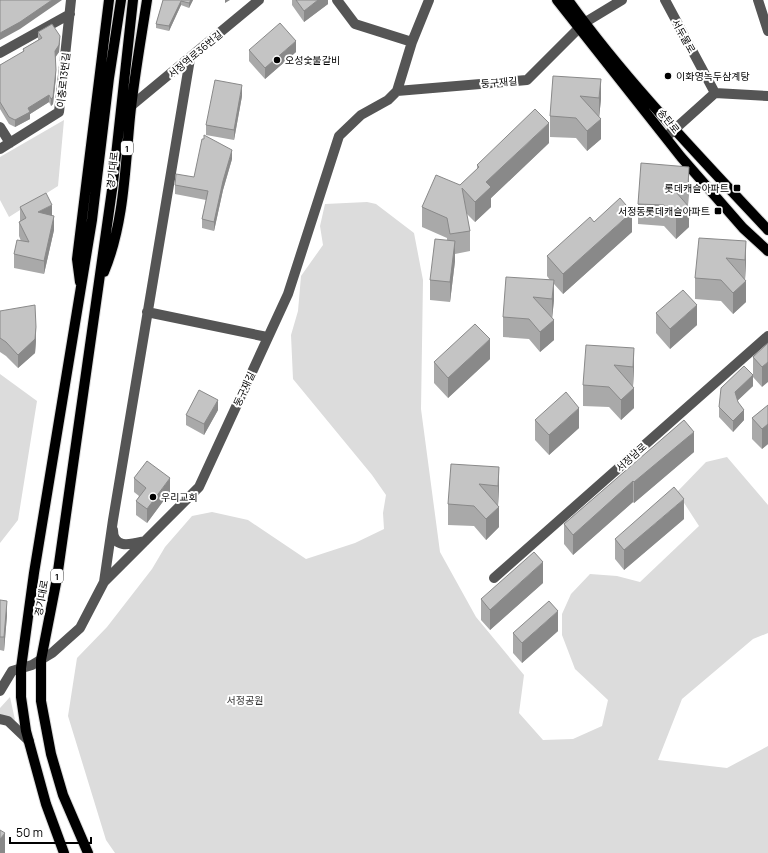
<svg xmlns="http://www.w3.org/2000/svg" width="768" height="853" viewBox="0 0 768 853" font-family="Manrope,'Noto Sans KR',sans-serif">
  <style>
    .green { fill: #dcdcdc }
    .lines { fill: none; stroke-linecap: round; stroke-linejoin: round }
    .major-casing { stroke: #dbdbdb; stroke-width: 12 }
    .minor { stroke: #555; stroke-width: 10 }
    .major { stroke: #000; stroke-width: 10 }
    .wall { fill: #a9a9a9 }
    .shaded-wall { fill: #898989 }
    .building { fill: #c4c4c4; stroke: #898989 }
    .poi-dot { fill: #000; stroke: #fff; stroke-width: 1.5 }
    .labels { text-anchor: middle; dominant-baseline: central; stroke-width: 4; stroke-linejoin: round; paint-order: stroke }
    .shield { fill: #fff; stroke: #4c4c4c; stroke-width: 1 }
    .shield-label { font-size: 9px; font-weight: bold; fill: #000 }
    .street-label { font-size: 10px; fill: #000; stroke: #fff }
    .poi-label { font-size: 10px; fill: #000; stroke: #fff; text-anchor: start }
    .park-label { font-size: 10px; fill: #333; stroke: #fff }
  </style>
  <rect width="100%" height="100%" fill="#fff"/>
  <!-- green -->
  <path class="green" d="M 64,120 L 58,186 L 9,217 L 0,200 L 0,157 Z
    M 367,202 L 376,204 L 414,233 L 423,280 L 421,409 L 440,552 L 476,617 L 524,675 L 519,713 L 543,740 L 573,739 L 602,726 L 608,700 L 575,669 L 562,635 L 562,614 L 571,594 L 590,574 L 617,576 L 640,582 L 699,526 L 677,492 L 706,462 L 727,457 L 768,505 L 768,633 L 753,639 L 682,699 L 658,760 L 727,768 L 768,746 L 768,853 L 115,853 L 106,840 L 68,716 L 77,658 L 107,627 L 152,569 L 165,547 L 192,516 L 212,512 L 248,520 L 306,559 L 355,543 L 384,529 L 383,513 L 386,495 L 372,475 L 293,379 L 291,335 L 298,311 L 301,276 L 323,245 L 320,226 L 325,204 Z
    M 0,374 L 37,401 L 18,520 L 0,543 Z
    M 10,697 L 15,720 L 0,714 L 0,708 Z"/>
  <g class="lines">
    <defs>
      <path id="major" d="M 557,0 L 681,157 L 743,228 L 768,251
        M 568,0 C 626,81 700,157 768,230
        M 104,272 C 124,224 125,169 130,117 C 134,78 141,39 147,0
        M 80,282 L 77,259 L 109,0
        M 64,853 L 46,804 L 26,731 L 21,697 L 21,668 L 34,573 L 92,220 L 109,78 L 121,0
        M 88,853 L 63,795 L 51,754 L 41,701 L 41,660 L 57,578 L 113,183 L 133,0"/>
    </defs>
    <!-- major casing -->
    <use href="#major" class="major-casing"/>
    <!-- minor -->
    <path class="minor" d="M 337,0 L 355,24 L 412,42
      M 665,0 L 715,93
      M 758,0 L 768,31
      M 0,53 L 70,14
      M 397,91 L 412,42 L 429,0
      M 715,93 L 768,96
      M 131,106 L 259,0
      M 0,127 L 10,143
      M 666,137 L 715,93
      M 0,149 L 59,112 L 71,0
      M 147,312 L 267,337
      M 113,530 C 113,550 132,544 145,541
      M 494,578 L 768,336
      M 104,582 L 113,520 L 190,59
      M 0,691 L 12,671 L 32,665 L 52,653 L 80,628 L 104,582 L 199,487 L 288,294 L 339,136 L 361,115 L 388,100 L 397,91 L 527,80 L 584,23 L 622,0
      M 0,719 L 8,721 L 29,741"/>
    <!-- major -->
    <use href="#major" class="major"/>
  </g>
  <!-- wall -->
  <path class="wall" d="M 163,0 L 193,0 L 189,8 L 181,5 L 169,31 L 156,28 L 156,24 Z
    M 292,0 L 328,0 L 328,4 L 304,22 L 292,5 Z
    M 38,32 L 60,43 L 59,52 L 55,57 L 56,77 L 53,104 L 51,106 L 49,102 L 30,114 L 30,119 L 15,127 L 9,124 L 0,109 L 0,65 L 23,52 L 23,49 L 38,40 Z
    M 249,50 L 296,52 L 265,79 L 249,61 Z
    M 601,79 L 601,99 L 599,118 L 601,139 L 587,151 L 576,138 L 550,137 L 550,116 Z
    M 242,96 L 234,140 L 206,135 L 206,125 Z
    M 549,143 L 491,198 L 491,207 L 475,222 L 466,213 L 470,231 L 470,251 L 455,254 L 455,261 L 450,302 L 430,300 L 430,280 L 447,240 L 447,238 L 422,227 L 422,207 L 460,185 L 477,169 L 477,165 Z
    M 232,159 L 223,190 L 214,231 L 202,228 L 202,219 L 206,200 L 175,194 L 175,185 L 194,177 Z
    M 689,167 L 689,187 L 688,205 L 689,227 L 676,239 L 664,226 L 638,224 L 638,204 Z
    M 20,207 L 52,216 L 54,230 L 44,274 L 14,268 L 14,254 L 21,241 L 19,236 L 19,222 L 20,222 Z
    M 594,222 L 632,232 L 563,294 L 554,284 L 554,300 L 552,318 L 554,340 L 540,352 L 529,339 L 503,337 L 503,317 L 550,280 L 547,276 L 547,256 Z
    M 746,241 L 746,262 L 745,280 L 746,302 L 733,314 L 721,301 L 695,299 L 695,278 Z
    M 0,311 L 36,341 L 35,353 L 18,368 L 6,356 L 0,352 Z
    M 656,313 L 697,325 L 670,349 L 656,333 Z
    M 768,343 L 762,387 L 753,377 L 753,386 L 737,401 L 744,420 L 733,432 L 719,417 L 719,407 L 753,375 L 753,357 Z
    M 634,348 L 634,368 L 633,386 L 634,408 L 621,420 L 609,407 L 583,406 L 583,385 Z
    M 490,359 L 448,398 L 434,383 L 434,362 Z
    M 768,405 L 768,444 L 762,449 L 752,439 L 752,418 Z
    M 218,410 L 204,435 L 186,425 L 186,415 Z
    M 535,420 L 579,428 L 549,455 L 535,440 Z
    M 684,420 L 694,452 L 634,503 L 633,502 L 573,555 L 564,544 L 564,524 Z
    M 499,467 L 499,488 L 498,506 L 499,527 L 486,540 L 474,526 L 448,525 L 448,504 Z
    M 134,478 L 170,492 L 147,523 L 136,515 L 136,501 L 139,496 L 134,492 Z
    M 684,519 L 624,570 L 615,559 L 615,539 Z
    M 543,583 L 490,630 L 481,620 L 481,599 Z
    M 0,600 L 7,615 L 4,651 L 0,650 Z
    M 558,631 L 522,663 L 513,653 L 513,633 Z"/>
  <!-- shaded-wall -->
  <path class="shaded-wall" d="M 52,0 L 62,0 L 20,29 L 0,40 L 0,33 Z
    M 191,0 L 193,0 L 189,8 L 189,3 Z
    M 225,0 L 230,0 L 225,3 Z
    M 318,0 L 328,0 L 328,4 L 304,22 L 304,11 Z
    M 181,1 L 181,5 L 169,31 L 169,26 Z
    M 60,36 L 59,52 L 55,58 L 55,51 Z
    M 296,41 L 296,52 L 265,79 L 265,68 Z
    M 56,70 L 56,77 L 53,104 L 51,106 L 51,99 Z
    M 601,79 L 601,99 L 599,118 L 599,98 Z
    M 242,85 L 242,96 L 234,140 L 234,130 Z
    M 49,95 L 49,102 L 30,114 L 30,119 L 15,127 L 15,120 L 28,108 Z
    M 601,119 L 601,139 L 587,151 L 587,131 Z
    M 549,123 L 549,143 L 491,198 L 491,207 L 475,222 L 475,202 L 486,182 Z
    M 232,150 L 232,159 L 223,190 L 214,231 L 214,222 L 223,181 Z
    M 689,167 L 689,187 L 688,205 L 688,185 Z
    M 52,205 L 52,219 L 38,212 Z
    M 689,207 L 689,227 L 676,239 L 676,218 Z
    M 632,212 L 632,232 L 563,294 L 563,274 Z
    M 54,216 L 54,230 L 44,274 L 44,261 Z
    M 455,241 L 455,261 L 450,302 L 450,282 Z
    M 746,241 L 746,262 L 745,280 L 745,260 Z
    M 554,280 L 554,300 L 552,319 L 552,299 Z
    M 746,281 L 746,302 L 733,314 L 733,293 Z
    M 697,305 L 697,325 L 670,349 L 670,329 Z
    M 554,320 L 554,340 L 540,352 L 540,332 Z
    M 36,327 L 36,341 L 35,353 L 18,368 L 18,355 Z
    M 490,339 L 490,359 L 448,398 L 448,378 Z
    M 634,348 L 634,368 L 633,387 L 633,367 Z
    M 768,362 L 768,382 L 762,387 L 762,367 Z
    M 753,375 L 753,386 L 735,403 L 735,392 Z
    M 634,388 L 634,408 L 621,420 L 621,400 Z
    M 218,400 L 218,410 L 204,435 L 204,424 Z
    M 579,408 L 579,428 L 549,455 L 549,435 Z
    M 744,410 L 744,420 L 733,432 L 733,421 Z
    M 768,424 L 768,444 L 762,449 L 762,429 Z
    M 694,432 L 694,452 L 634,503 L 634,482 Z
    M 499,467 L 499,488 L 498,506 L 498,486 Z
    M 170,478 L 170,492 L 147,523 L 147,509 Z
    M 633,481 L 633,502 L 573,555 L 573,535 Z
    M 684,499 L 684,519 L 624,570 L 624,550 Z
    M 499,507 L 499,527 L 486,540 L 486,519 Z
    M 543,562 L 543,583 L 490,630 L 490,610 Z
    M 7,601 L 7,615 L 4,651 L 4,637 Z
    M 558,611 L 558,631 L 522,663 L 522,643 Z
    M 5,833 L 5,853 L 0,853 L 0,839 Z"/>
  <!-- building -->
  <path class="building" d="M 0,0 L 52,0 L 20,22 L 0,33 Z
    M 163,0 L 191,0 L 189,3 L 181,1 L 169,26 L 156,24 Z
    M 296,0 L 318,0 L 304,11 Z
    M 280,23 L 296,41 L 265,68 L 249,50 Z
    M 52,24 L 60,36 L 59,45 L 55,51 L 56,70 L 53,97 L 51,99 L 49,95 L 28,108 L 30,112 L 15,120 L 9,117 L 0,102 L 0,65 L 24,51 L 23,49 L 42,38 L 38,32 Z
    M 553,76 L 601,79 L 599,98 L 580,96 L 601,119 L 587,131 L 576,118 L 550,116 Z
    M 215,80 L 242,85 L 234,130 L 206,125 Z
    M 535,109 L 549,123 L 486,182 L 491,187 L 475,202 L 462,188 L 470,231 L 450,234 L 447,218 L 422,207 L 436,175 L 460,185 L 479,167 L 477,165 Z
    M 204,135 L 232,150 L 223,181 L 214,222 L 202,219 L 208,191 L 175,185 L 176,174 L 194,177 L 202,139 L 204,139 Z
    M 641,163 L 689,167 L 688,185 L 669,184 L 689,207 L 676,218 L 664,205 L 638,204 Z
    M 46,193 L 52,205 L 38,212 L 54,216 L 44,261 L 14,254 L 17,240 L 29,242 L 19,222 L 26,218 L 20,207 Z
    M 620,198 L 632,212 L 563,274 L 547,256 L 590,217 L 594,222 Z
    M 699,238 L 746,241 L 745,260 L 726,258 L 746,281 L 733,293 L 721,280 L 695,278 Z
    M 435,239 L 455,241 L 450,282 L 430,280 Z
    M 506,277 L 554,280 L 552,299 L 533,297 L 554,320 L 540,332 L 529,319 L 503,317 Z
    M 683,290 L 697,305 L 670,329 L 656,313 Z
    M 35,305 L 36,327 L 35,339 L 18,355 L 6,342 L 0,338 L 0,311 Z
    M 475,324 L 490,339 L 448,378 L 434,362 Z
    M 768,343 L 768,362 L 762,367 L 753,357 Z
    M 586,345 L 634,348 L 633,367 L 614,365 L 634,388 L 621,400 L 609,387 L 583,385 Z
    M 744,366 L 753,375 L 735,392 L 738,402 L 744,410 L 733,421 L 719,407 L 721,388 Z
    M 199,390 L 218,400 L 204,424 L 186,415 Z
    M 566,392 L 579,408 L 549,435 L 535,420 Z
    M 768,405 L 768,424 L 762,429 L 752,418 Z
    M 684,420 L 694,432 L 634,482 L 633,481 L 573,535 L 564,524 Z
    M 147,461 L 170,478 L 147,509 L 136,501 L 146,488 L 134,478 Z
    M 451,464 L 499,467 L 498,486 L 479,484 L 499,507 L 486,519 L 474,506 L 448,504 Z
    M 674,487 L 684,499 L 624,550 L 615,539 Z
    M 534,552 L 543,562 L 490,610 L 481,599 Z
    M 0,600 L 7,601 L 4,637 L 0,637 Z
    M 549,601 L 558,611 L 522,643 L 513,633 Z
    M 0,830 L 5,833 L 0,839 Z"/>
  <!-- markers -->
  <g class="poi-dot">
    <circle cx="277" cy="60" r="4"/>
    <circle cx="668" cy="76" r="4"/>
    <rect x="733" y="184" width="8" height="8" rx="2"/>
    <rect x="714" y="207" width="8" height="8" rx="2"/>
    <circle cx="153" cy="497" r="4"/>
  </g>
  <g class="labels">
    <!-- shield labels -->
    <g class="shield">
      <rect x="121" y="141" width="12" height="14" rx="3"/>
      <rect x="51" y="569" width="12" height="14" rx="3"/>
    </g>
    <g class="shield-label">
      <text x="127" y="148">1</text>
      <text x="57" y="576">1</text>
    </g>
    <!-- street labels -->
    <g class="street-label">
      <text transform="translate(684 36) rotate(61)">서두물로</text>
      <text transform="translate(195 54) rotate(-40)">서정역로36번길</text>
      <text transform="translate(63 80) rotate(-84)">이충로13번길</text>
      <text transform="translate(499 82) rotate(-5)">둥구재길</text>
      <text transform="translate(669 121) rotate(52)">송탄로</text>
      <text transform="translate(112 170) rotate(-84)">경기대로</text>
      <text transform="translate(244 389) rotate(-65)">둥구재길</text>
      <text transform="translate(631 457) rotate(-42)">서정남로</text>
      <text transform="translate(41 598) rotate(-80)">경기대로</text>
    </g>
    <!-- poi labels -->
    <g class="poi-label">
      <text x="285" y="60">오성숯불갈비</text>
      <text x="676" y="76">이화영녹두삼계탕</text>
      <text x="729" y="188" text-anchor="end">롯데캐슬아파트</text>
      <text x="710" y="211" text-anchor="end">서정동롯데캐슬아파트</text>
      <text x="161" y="497">우리교회</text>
    </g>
    <!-- park labels -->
    <g class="park-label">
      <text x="245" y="700">서정공원</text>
    </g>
  </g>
  <!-- scale -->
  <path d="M10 837v6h81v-6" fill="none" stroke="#000000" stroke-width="2"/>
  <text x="16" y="837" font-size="12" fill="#000000" stroke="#ffffff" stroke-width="3" paint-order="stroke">50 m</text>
</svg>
